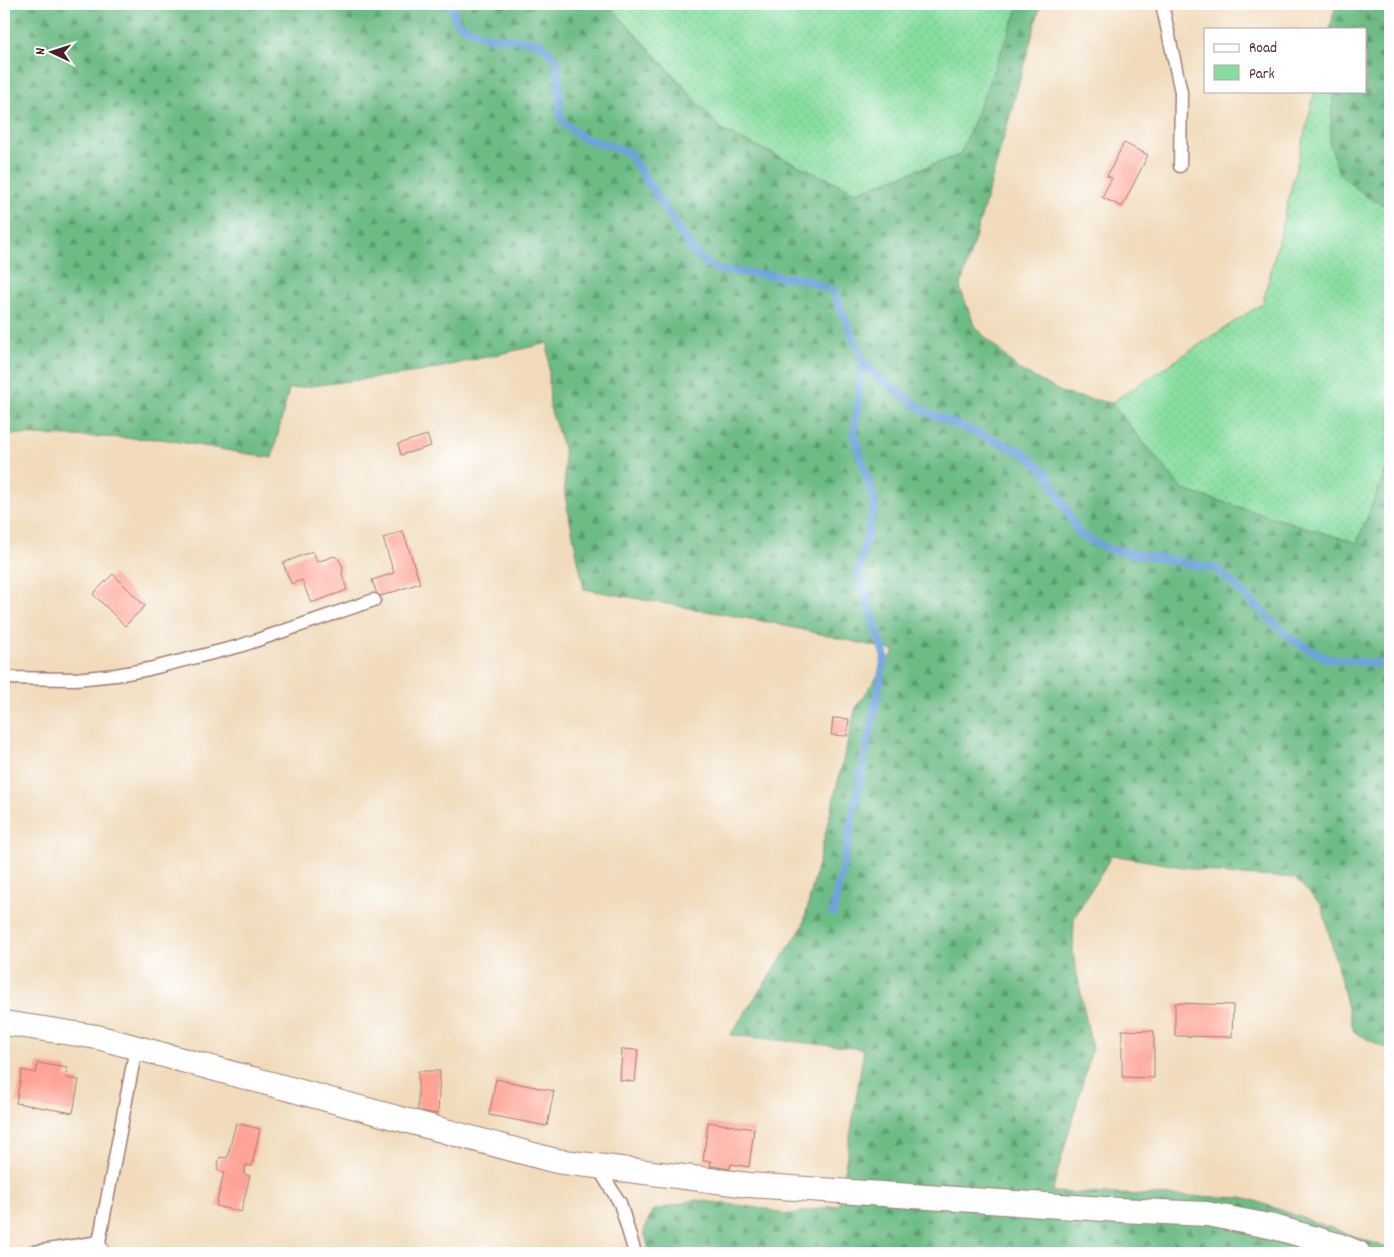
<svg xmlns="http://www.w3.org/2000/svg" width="1394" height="1257" viewBox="0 0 1394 1257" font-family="Dekko,sans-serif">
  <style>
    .green { fill: url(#green-dots); stroke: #687e66 }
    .forest { fill: url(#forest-firs); stroke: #5c6e58 }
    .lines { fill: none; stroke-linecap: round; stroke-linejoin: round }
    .stream { stroke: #70a2dc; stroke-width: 8 }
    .building { fill: #fda496 }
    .lane-casing { stroke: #9e7d74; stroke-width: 15 }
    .street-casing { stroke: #9e7d74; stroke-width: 26 }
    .path { stroke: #9e7d74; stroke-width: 3; stroke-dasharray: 1 4; stroke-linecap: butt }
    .lane { stroke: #fff; stroke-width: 12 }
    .street { stroke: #fff; stroke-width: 24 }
  </style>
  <defs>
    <pattern id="green-dots" width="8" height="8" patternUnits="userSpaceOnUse" patternTransform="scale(1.25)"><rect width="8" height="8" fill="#87dda0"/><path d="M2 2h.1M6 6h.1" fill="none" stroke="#76bd8a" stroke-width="1.8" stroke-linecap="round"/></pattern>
    <pattern id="forest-firs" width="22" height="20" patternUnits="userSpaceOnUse" patternTransform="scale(1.25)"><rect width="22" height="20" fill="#6dbc86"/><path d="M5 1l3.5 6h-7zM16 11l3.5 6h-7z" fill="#5c986e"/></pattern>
  </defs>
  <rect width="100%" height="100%" fill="#fff"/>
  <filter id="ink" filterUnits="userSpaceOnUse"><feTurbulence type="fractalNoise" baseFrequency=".02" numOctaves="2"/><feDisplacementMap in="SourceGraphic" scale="10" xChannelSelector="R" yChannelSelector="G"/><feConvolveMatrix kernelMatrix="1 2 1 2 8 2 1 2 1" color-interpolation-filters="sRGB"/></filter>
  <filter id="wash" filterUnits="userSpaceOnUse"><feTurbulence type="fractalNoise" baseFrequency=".0096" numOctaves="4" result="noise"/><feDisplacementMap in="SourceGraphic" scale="20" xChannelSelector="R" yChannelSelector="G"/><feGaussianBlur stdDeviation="1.12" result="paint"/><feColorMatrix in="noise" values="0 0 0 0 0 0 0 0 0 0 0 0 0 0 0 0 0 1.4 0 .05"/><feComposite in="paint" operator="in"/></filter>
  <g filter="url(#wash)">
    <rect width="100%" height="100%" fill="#f1dbbc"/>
    <!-- green -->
    <path class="green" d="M 608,4 L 1012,4 L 1019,7 L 960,155 L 856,192 L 723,131 L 651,50 Z
      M 1315,91 L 1328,91 L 1333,97 L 1330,144 L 1366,196 L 1390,208 L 1390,460 L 1357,543 L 1182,490 L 1111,403 L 1263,303 Z"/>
    <!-- forest -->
    <path class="forest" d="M 4,4 L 608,4 L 723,131 L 856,192 L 960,155 L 1020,4 L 1041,4 L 987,197 L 960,288 L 975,327 L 1018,369 L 1065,394 L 1111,403 L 1183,490 L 1357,543 L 1390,460 L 1390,1048 L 1383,1047 L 1354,1032 L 1322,906 L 1294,878 L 1225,874 L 1112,855 L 1074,918 L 1073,954 L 1092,1049 L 1052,1192 L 1247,1198 L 1390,1249 L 1390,1253 L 650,1253 L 644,1231 L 652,1211 L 695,1200 L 768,1209 L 785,1215 L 839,1205 L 864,1049 L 730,1035 L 803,926 L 856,707 L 895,651 L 773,623 L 584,589 L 565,496 L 564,449 L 550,408 L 548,343 L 424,371 L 289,389 L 272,458 L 162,439 L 4,434 Z
      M 1336,4 L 1390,4 L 1390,208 L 1366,196 L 1339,174 L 1330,144 L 1333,97 L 1328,91 L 1365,91 L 1365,29 L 1330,29 Z"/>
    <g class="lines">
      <!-- stream -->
      <path class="stream" d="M 450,4 L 457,23 L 483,36 L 539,42 L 557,61 L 561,120 L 581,137 L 628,152 L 695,254 L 717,270 L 803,279 L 833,291 L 863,360 L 875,375 L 926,412 L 1022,452 L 1047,473 L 1079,534 L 1108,549 L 1217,569 L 1293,640 L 1326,658 L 1390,665
        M 833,913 L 885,657 L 858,573 L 875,503 L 854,435 L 863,360"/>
    </g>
    <g id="blocks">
      <!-- building -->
      <path class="building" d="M 1124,143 L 1148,155 L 1122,207 L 1102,197 L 1112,178 L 1107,176 Z
        M 427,435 L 431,446 L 401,455 L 398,444 Z
        M 403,531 L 420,583 L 378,597 L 372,580 L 394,573 L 383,538 Z
        M 313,551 L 317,562 L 335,556 L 340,561 L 343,567 L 342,574 L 347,590 L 311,603 L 302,580 L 291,584 L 283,563 Z
        M 113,574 L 145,606 L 125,626 L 93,594 Z
        M 833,718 L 849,719 L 847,736 L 831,735 Z
        M 1175,1003 L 1233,1005 L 1232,1037 L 1175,1036 Z
        M 1122,1030 L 1154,1031 L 1154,1078 L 1122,1077 Z
        M 622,1049 L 638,1050 L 635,1082 L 620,1080 Z
        M 38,1063 L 67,1068 L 66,1078 L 79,1080 L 73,1113 L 16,1103 L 22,1070 L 36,1073 Z
        M 418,1071 L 440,1071 L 438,1114 L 418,1111 Z
        M 496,1079 L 554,1091 L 547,1126 L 489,1115 Z
        M 708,1122 L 754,1129 L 749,1167 L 731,1164 L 730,1169 L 710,1166 L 711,1161 L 703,1161 Z
        M 236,1123 L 260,1129 L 252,1166 L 246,1165 L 244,1174 L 250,1176 L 241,1212 L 216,1206 L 224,1172 L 217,1170 L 220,1157 L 227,1158 Z"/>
    </g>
  </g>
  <g filter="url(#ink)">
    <use href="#blocks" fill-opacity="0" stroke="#9e7d74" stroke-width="1"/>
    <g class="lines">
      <defs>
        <path id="lane" d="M 1162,4 L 1181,92 L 1180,166
          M 4,678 L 75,679 L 116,675 L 149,669 L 240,646 L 374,600
          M 597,1166 L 620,1203 L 635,1253
          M 28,1253 L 99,1242
          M 103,1253 L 99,1242 L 136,1048"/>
        <path id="street" d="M 4,1023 L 97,1037 L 556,1161 L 749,1185 L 1119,1210 L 1207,1214 L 1274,1227 L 1341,1246 L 1358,1253"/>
      </defs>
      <!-- lane casing -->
      <use href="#lane" class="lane-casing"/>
      <!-- street casing -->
      <use href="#street" class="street-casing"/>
      <!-- path -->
      <path class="path" d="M 1346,4 L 1390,21"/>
      <!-- lane -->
      <use href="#lane" class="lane"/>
      <!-- street -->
      <use href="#street" class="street"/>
    </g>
  </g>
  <!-- margin -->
  <rect width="1394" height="1257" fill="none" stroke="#fff" stroke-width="20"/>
  <!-- legend -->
  <rect x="1204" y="28" width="162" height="65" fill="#ffffff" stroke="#b7a5aa"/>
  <rect x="1214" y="44" width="25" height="8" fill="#ffffff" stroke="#b7a5aa"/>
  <text x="1249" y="52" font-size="15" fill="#4a1f2b">Road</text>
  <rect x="1214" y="65" width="25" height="15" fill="#87dda0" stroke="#b7a5aa"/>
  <text x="1249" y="78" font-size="15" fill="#4a1f2b">Park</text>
  <!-- north arrow -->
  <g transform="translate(52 52) rotate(274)" stroke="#ffffff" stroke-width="4" paint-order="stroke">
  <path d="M0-4L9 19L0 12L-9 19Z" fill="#4a1f2b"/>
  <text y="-8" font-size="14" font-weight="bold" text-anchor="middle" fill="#4a1f2b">N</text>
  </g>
</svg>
